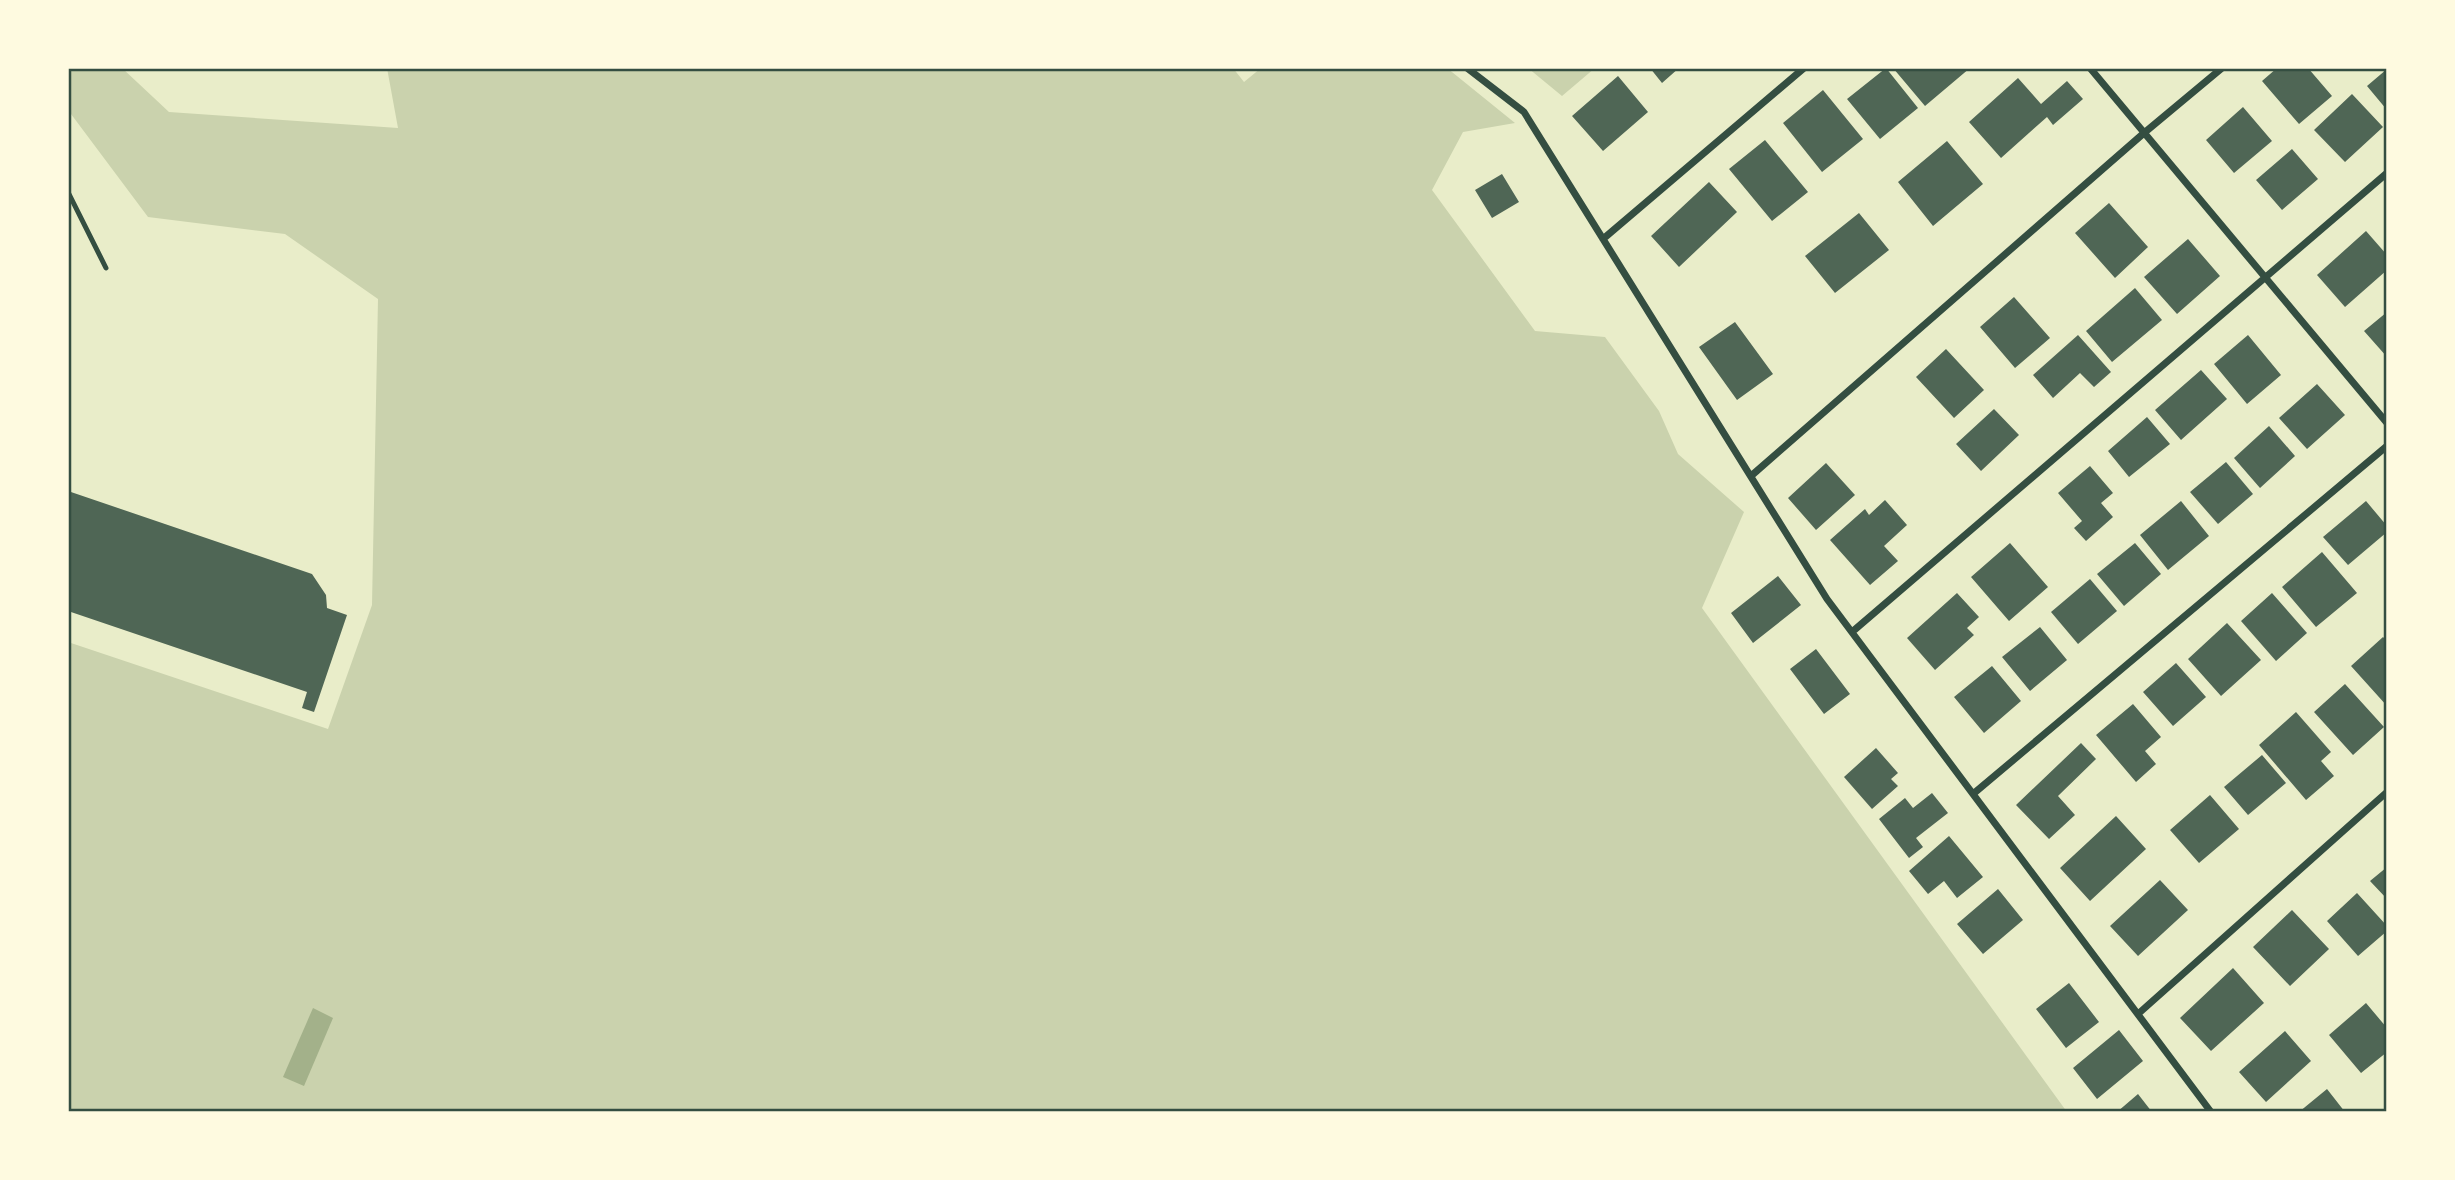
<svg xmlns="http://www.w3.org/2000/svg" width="2455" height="1180" viewBox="0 0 2455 1180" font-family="Ubuntu,sans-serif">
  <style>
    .green { fill: #cad2ad }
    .water { fill: #a3b18a }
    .building { fill: #4f6655 }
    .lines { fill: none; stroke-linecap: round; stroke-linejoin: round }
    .service { stroke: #344e41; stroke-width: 5 }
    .minor { stroke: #344e41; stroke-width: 7 }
    .neatline { fill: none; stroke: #344e41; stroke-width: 2.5 }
  </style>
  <rect width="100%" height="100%" fill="#e9edc9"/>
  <!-- green -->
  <path class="green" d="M 68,68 L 122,68 L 169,112 L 398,128 L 387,68 L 1233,68 L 1244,82 L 1261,68 L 1447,68 L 1515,123 L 1463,132 L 1432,190 L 1535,331 L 1605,337 L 1659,411 L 1678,454 L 1744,512 L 1702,608 L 2067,1112 L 68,1112 L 68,642 L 328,729 L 372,605 L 378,299 L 285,234 L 148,217 L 71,114 L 68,115 Z
    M 1528,68 L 1595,68 L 1562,96 Z"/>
  <!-- water -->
  <path class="water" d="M 313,1008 L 333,1018 L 304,1086 L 283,1077 Z"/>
  <!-- building -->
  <path class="building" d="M 1650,68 L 1679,68 L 1662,83 Z
    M 1886,68 L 1918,108 L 1880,139 L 1847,99 Z
    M 1893,68 L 1970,68 L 1925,106 Z
    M 2277,68 L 2308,68 L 2332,96 L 2299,124 L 2262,81 Z
    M 2387,69 L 2387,110 L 2367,86 Z
    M 1618,76 L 1648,112 L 1603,151 L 1572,116 Z
    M 2018,78 L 2041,104 L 2067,81 L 2083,99 L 2053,125 L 2047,117 L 2001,158 L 1969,122 Z
    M 1823,90 L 1863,139 L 1822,172 L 1783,123 Z
    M 2352,94 L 2383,127 L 2345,162 L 2314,130 Z
    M 2243,107 L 2272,141 L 2234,173 L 2206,140 Z
    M 1765,140 L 1808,192 L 1772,221 L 1729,169 Z
    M 1947,141 L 1983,184 L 1933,226 L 1898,182 Z
    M 2292,149 L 2318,179 L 2282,210 L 2256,180 Z
    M 1502,174 L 1519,202 L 1492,218 L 1475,190 Z
    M 1709,182 L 1737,212 L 1679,267 L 1651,236 Z
    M 2109,203 L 2148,247 L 2115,278 L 2075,233 Z
    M 1859,213 L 1889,250 L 1835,293 L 1805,256 Z
    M 2366,231 L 2387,255 L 2387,270 L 2345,307 L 2317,275 Z
    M 2188,239 L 2220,276 L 2177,314 L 2144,277 Z
    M 2135,288 L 2162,320 L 2112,362 L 2086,331 Z
    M 2014,297 L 2050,338 L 2015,368 L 1980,327 Z
    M 2387,312 L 2387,357 L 2364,331 Z
    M 1735,322 L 1773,374 L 1737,400 L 1699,347 Z
    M 2078,335 L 2111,372 L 2094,387 L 2080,373 L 2053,398 L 2033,375 Z
    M 2248,335 L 2281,375 L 2247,404 L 2214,364 Z
    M 1946,349 L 1984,390 L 1954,418 L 1916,377 Z
    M 2201,370 L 2227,399 L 2181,440 L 2155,410 Z
    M 2317,384 L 2345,415 L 2307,449 L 2279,418 Z
    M 1994,409 L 2019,435 L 1981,471 L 1956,444 Z
    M 2147,417 L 2170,444 L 2129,477 L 2108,451 Z
    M 2269,426 L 2295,456 L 2260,488 L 2234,458 Z
    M 2226,462 L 2253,494 L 2218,524 L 2190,492 Z
    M 1826,463 L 1855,495 L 1816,530 L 1788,498 Z
    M 2090,466 L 2113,493 L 2101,503 L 2113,517 L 2086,541 L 2074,528 L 2082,521 L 2058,493 Z
    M 68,491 L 312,574 L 326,595 L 327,608 L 347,615 L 314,712 L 302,708 L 307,692 L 68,611 Z
    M 1885,500 L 1907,525 L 1884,546 L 1898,561 L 1870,585 L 1830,540 L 1865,509 L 1869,515 Z
    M 2181,501 L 2209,536 L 2168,570 L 2140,535 Z
    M 2366,501 L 2387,526 L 2387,532 L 2348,565 L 2323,537 Z
    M 2010,543 L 2048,587 L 2009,621 L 1971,577 Z
    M 2135,543 L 2161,574 L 2124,606 L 2097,574 Z
    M 2322,552 L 2357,593 L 2316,627 L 2282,587 Z
    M 1778,576 L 1801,605 L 1753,643 L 1731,613 Z
    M 2090,579 L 2117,611 L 2078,644 L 2051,612 Z
    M 1957,593 L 1979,617 L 1967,628 L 1974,635 L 1935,670 L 1907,638 Z
    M 2272,593 L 2307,633 L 2276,661 L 2241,621 Z
    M 2227,623 L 2261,660 L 2221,696 L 2188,659 Z
    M 2040,627 L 2067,660 L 2030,691 L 2002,657 Z
    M 2383,637 L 2387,641 L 2387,706 L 2351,666 Z
    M 1816,649 L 1850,694 L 1824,714 L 1790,669 Z
    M 2176,663 L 2206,697 L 2173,726 L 2143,692 Z
    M 1992,666 L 2021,701 L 1984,733 L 1954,697 Z
    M 2345,684 L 2384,727 L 2353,755 L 2314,712 Z
    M 2133,704 L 2161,737 L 2145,751 L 2156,764 L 2136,782 L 2096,735 Z
    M 2296,712 L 2331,752 L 2321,761 L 2334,776 L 2306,800 L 2259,745 Z
    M 2081,743 L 2096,759 L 2058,796 L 2075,815 L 2049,839 L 2016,805 Z
    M 1876,748 L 1898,773 L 1891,779 L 1898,786 L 1872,809 L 1844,777 Z
    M 2262,755 L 2286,783 L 2248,815 L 2224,787 Z
    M 1932,793 L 1948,813 L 1916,838 L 1923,847 L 1909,858 L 1879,819 L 1905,798 L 1913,808 Z
    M 2210,795 L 2239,829 L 2199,863 L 2170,830 Z
    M 2116,816 L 2146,849 L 2090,901 L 2060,868 Z
    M 1949,836 L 1983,877 L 1957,898 L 1944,881 L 1928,894 L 1909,871 Z
    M 2387,867 L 2387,899 L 2370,881 Z
    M 2160,880 L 2188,910 L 2138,956 L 2110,926 Z
    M 1998,889 L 2023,920 L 1983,954 L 1957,924 Z
    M 2357,893 L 2387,926 L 2387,931 L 2358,956 L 2327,921 Z
    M 2292,910 L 2329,949 L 2290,986 L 2253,947 Z
    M 2233,968 L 2264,1003 L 2211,1051 L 2180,1018 Z
    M 2069,983 L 2099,1022 L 2066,1048 L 2036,1009 Z
    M 2366,1003 L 2387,1028 L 2387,1052 L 2361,1073 L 2329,1035 Z
    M 2119,1030 L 2143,1061 L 2097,1099 L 2073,1068 Z
    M 2285,1031 L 2311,1061 L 2266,1102 L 2239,1072 Z
    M 2327,1089 L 2345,1112 L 2299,1112 Z
    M 2138,1094 L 2152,1112 L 2117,1112 Z"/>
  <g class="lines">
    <!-- service -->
    <path class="service" d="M 68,192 L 106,268"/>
    <!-- minor -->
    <path class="minor" d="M 1467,68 L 1524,112 L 1827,599 L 2211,1112
      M 2090,68 L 2387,423
      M 1603,239 L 1804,68
      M 1751,476 L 2144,133 L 2222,68
      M 1852,632 L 2387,173
      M 1973,794 L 2387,446
      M 2138,1014 L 2387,792"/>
  </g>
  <!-- border -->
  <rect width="2455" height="1180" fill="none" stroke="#fefae0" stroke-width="140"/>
  <rect x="70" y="70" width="2315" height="1040" class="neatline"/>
</svg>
